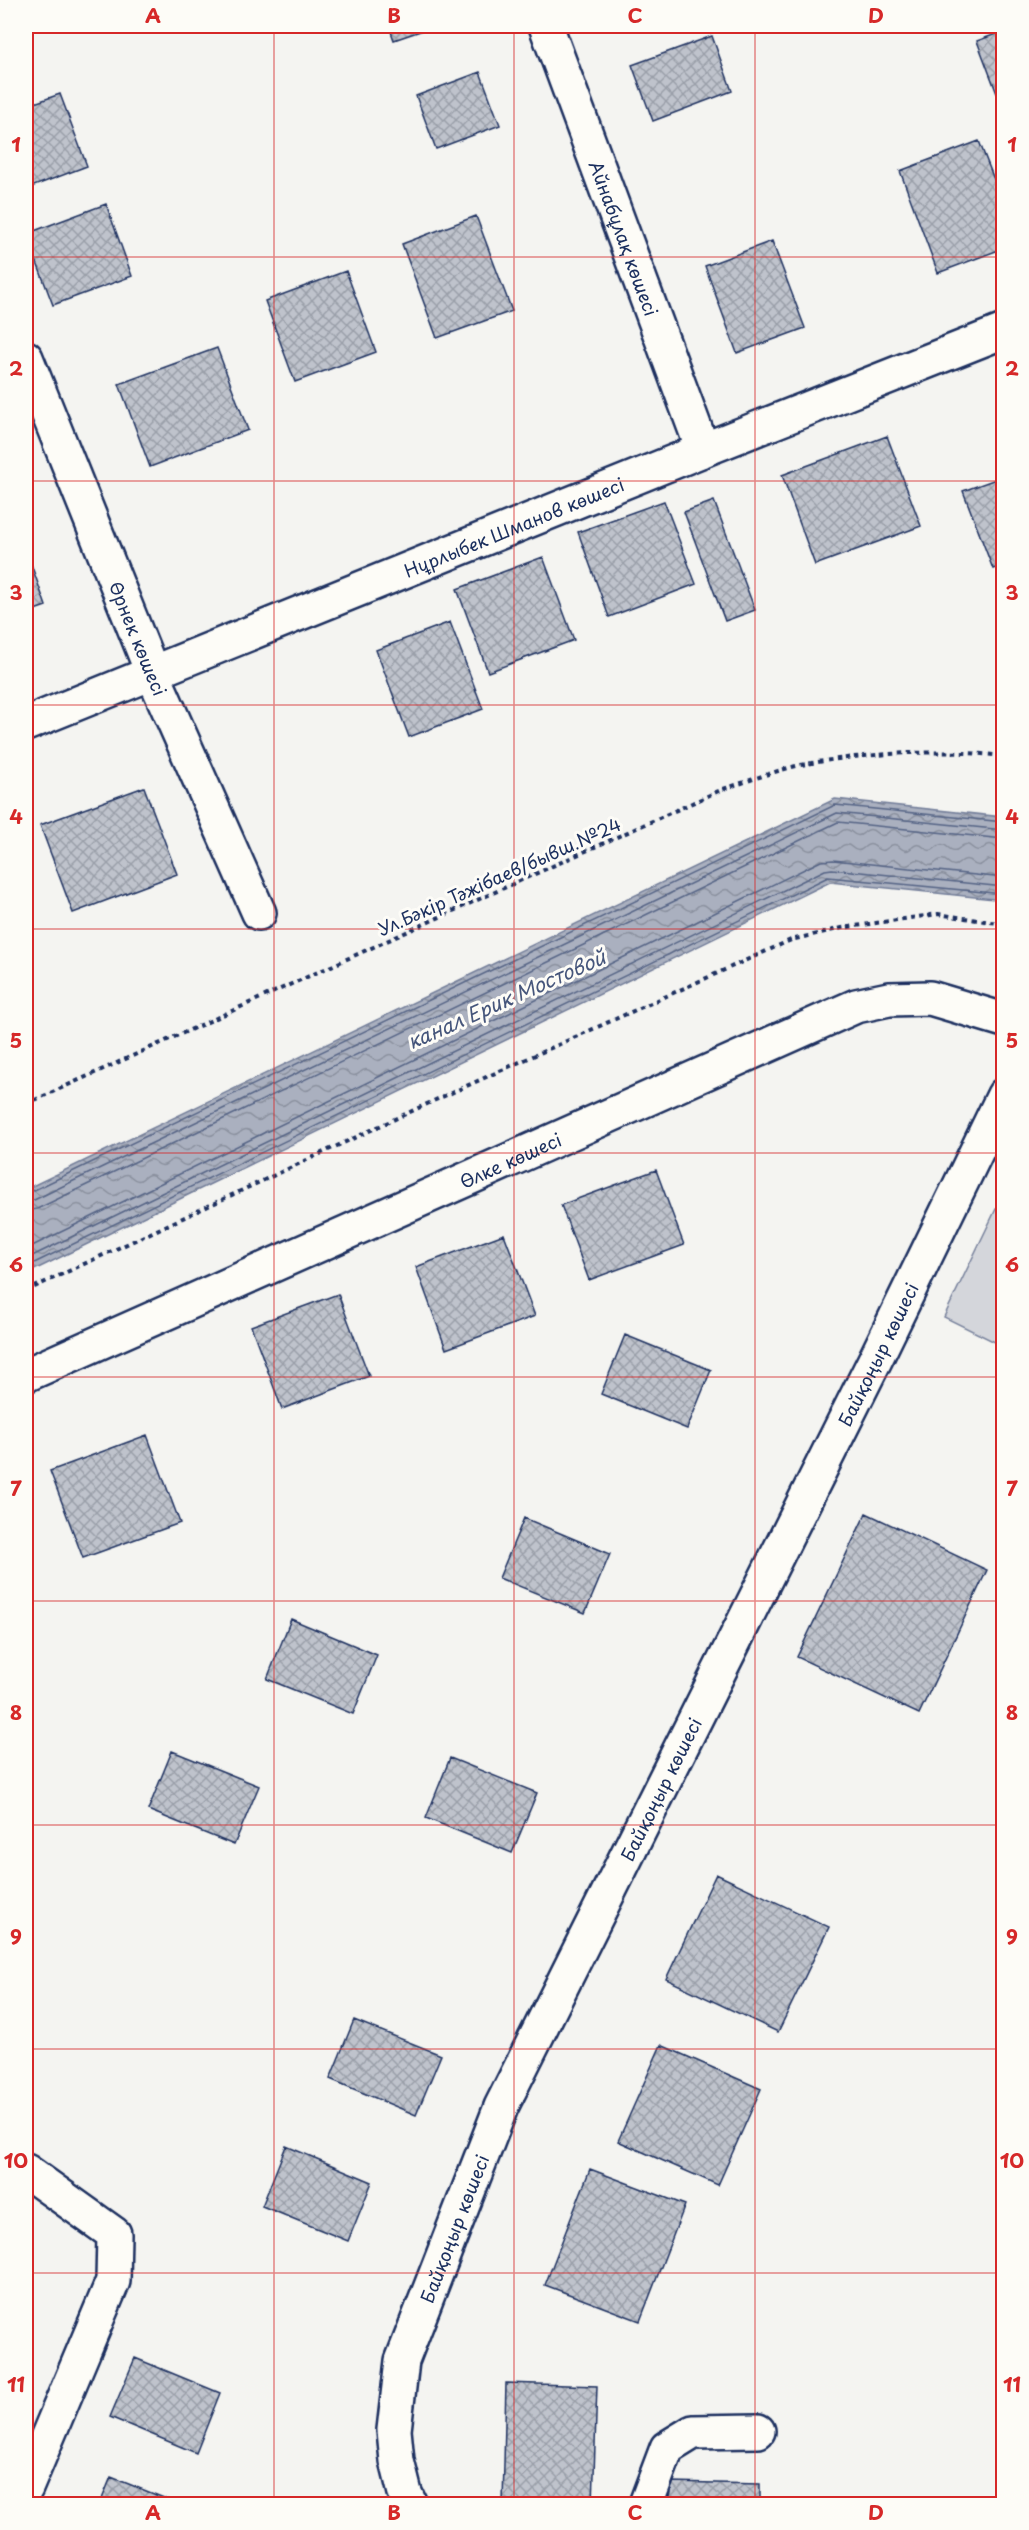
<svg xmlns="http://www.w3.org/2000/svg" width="1029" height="2530" viewBox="0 0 1029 2530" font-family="'Playpen Sans',sans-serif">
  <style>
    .green { fill: #d4d6db; stroke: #78829c; stroke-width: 1.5 }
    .water { fill: url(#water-waves); stroke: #717c98; stroke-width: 1.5 }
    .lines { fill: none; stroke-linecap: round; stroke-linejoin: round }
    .shore { stroke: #546385; stroke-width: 1.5 }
    .building { fill: url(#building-cross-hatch); stroke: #1b2f5e; stroke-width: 1.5 }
    .minor-casing { stroke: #1b2f5e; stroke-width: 38 }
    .path { stroke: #1b2f5e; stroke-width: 4; stroke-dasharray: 4.5 4.5; stroke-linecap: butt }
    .minor { stroke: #fdfcf7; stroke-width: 33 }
    .grid { fill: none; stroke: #d62828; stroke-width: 1.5; stroke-opacity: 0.55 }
    .labels { text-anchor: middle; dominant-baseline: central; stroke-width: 6; stroke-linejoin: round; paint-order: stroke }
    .street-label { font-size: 18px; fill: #1b2f5e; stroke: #fdfcf7 }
    .water-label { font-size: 20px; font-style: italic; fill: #46567b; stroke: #fdfcf7 }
    .neatline { fill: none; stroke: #d62828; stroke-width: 2 }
    .grid-label { font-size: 20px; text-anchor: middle; font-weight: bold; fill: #d62828 }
  </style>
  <defs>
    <pattern id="water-waves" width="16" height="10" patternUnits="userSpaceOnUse" patternTransform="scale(1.5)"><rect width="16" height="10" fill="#aab0bf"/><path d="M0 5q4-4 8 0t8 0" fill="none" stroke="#8a909e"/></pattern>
    <pattern id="building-cross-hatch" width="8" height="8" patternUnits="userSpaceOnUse" patternTransform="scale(1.5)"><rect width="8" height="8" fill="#bfc3cc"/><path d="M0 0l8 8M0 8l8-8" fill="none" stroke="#9a9fa9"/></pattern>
  </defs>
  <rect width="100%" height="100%" fill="#f4f4f1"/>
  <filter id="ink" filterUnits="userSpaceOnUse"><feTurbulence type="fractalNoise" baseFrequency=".0167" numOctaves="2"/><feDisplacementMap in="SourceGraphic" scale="12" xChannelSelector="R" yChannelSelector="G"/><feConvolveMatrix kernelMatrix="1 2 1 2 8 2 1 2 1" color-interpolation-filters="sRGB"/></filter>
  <g filter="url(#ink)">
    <!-- green -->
    <path class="green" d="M 996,1209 L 1003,1212 L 1003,1346 L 944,1317 Z"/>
    <!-- water -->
    <path class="water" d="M 835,799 L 1003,817 L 1003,900 L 830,882 L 26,1274 L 26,1189 Z"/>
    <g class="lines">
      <!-- shore -->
      <path class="shore" d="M 26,1194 L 835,805 L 1004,822
        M 26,1202 L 34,1200 L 837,813 L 1004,830
        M 26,1211 L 37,1209 L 838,822 L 1004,839
        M 26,1249 L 821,861 L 833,860 L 1004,878
        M 26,1259 L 825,870 L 832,869 L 1004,887
        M 26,1267 L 828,877 L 1004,894"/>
    </g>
    <!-- building -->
    <path class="building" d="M 389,26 L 435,26 L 394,40 Z
      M 1004,31 L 1004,112 L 977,41 Z
      M 712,36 L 732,91 L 653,121 L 632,65 Z
      M 480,72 L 500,125 L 436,149 L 416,96 Z
      M 60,94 L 87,166 L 26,189 L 26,106 Z
      M 979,141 L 1004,205 L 1004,248 L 938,273 L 900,171 Z
      M 106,204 L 132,276 L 53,305 L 26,234 Z
      M 476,216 L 512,311 L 437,338 L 402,244 Z
      M 772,241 L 805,328 L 737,353 L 705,266 Z
      M 346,271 L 376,352 L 295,382 L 265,301 Z
      M 217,348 L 248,430 L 150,467 L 119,384 Z
      M 887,436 L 921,526 L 815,565 L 782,475 Z
      M 1004,476 L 1004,565 L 993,569 L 963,491 Z
      M 664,501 L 696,584 L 609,617 L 578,532 Z
      M 714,501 L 755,610 L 725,621 L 684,512 Z
      M 26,550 L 46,606 L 26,613 Z
      M 543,557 L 574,640 L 488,672 L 457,589 Z
      M 450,622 L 483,709 L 409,737 L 376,650 Z
      M 144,787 L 177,874 L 73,913 L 40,825 Z
      M 656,1170 L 684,1245 L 589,1280 L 561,1205 Z
      M 504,1234 L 535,1316 L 446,1349 L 416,1267 Z
      M 338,1294 L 369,1376 L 282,1409 L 251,1326 Z
      M 625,1335 L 711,1370 L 687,1429 L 601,1394 Z
      M 147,1435 L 180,1523 L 83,1558 L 50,1471 Z
      M 866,1513 L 987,1570 L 919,1714 L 797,1657 Z
      M 524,1518 L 610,1554 L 585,1613 L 499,1578 Z
      M 291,1619 L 377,1655 L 353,1714 L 267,1679 Z
      M 172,1751 L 259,1786 L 234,1845 L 148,1810 Z
      M 450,1758 L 537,1793 L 512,1853 L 426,1818 Z
      M 716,1874 L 829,1927 L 778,2032 L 666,1979 Z
      M 354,2020 L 441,2055 L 416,2115 L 330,2079 Z
      M 661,2045 L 761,2089 L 718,2185 L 618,2141 Z
      M 286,2146 L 372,2182 L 348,2241 L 262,2206 Z
      M 590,2169 L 685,2205 L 640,2321 L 545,2285 Z
      M 135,2358 L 220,2393 L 196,2453 L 110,2417 Z
      M 506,2383 L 597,2386 L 593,2504 L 503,2504 Z
      M 111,2477 L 179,2504 L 100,2504 Z
      M 670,2482 L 760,2484 L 760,2504 L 669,2504 Z"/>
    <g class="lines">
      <defs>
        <g id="minor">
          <path id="s1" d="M 546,26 L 703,450"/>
          <path id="s2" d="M 26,358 L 152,672 L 259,913"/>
          <path id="s3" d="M 26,724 L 703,450 L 1004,331"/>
          <path id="s4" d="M 26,1375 L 856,1006 L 889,999 L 930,998 L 1004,1020"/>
          <path d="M 26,2171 L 114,2234 L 113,2281 L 26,2488"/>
          <path id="s5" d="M 410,2504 L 405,2493 L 397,2461 L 394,2430 L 402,2361 L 501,2107 L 876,1358 L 1004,1095"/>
          <path d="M 646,2504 L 667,2448 L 693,2432 L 758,2431"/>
        </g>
      </defs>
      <!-- minor casing -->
      <use href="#minor" class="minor-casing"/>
      <!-- path -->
      <path class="path" d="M 26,1104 L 723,789 C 750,781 778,769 806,764 C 866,753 943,749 1004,756
        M 26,1291 L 442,1097 L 791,940 L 842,928 L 938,914 L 1004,924"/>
      <!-- minor -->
      <use href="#minor" class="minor"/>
    </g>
  </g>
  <!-- grid -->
  <path class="grid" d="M 274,26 L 274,2504M 514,26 L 514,2504M 755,26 L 755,2504M 26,257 L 1004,257M 26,481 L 1004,481M 26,705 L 1004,705M 26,929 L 1004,929M 26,1153 L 1004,1153M 26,1377 L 1004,1377M 26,1601 L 1004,1601M 26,1825 L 1004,1825M 26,2049 L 1004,2049M 26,2273 L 1004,2273"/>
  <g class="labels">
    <!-- street labels -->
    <g class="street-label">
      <text stroke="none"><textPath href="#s1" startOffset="226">Айнабұлақ көшесі</textPath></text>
      <text stroke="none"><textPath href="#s3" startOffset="526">Нұрлыбек Шманов көшесі</textPath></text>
      <text stroke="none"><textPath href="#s2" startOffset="302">Өрнек көшесі</textPath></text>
      <text transform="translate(499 876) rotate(-24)">Ул.Бәкір Тәжібаев/бывш.№24</text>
      <text stroke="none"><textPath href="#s4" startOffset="530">Өлке көшесі</textPath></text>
      <text stroke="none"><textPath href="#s5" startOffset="1260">Байқоңыр көшесi</textPath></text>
      <text stroke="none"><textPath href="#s5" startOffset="774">Байқоңыр көшесi</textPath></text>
      <text stroke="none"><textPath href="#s5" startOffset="288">Байқоңыр көшесi</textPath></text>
    </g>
    <!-- water labels -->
    <g class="water-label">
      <text transform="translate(506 999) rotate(-24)">канал Ерик Мостовой</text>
    </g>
  </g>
  <!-- margin -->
  <rect width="1029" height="2530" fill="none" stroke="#fdfcf7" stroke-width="66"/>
  <rect x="33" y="33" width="963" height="2464" class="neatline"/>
  <g class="grid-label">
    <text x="153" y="23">A</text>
    <text x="394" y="23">B</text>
    <text x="635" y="23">C</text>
    <text x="876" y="23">D</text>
    <text x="16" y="152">1</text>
    <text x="1012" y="152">1</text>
    <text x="16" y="376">2</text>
    <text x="1012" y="376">2</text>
    <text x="16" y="600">3</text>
    <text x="1012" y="600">3</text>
    <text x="16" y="824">4</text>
    <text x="1012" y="824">4</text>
    <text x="16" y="1048">5</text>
    <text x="1012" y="1048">5</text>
    <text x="16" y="1272">6</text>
    <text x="1012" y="1272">6</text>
    <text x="16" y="1496">7</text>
    <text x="1012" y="1496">7</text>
    <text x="16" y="1720">8</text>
    <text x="1012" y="1720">8</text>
    <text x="16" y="1944">9</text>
    <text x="1012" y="1944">9</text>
    <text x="16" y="2168">10</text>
    <text x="1012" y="2168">10</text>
    <text x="16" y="2392">11</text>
    <text x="1012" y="2392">11</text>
    <text x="153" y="2520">A</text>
    <text x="394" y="2520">B</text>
    <text x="635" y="2520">C</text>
    <text x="876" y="2520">D</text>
  </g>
</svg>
